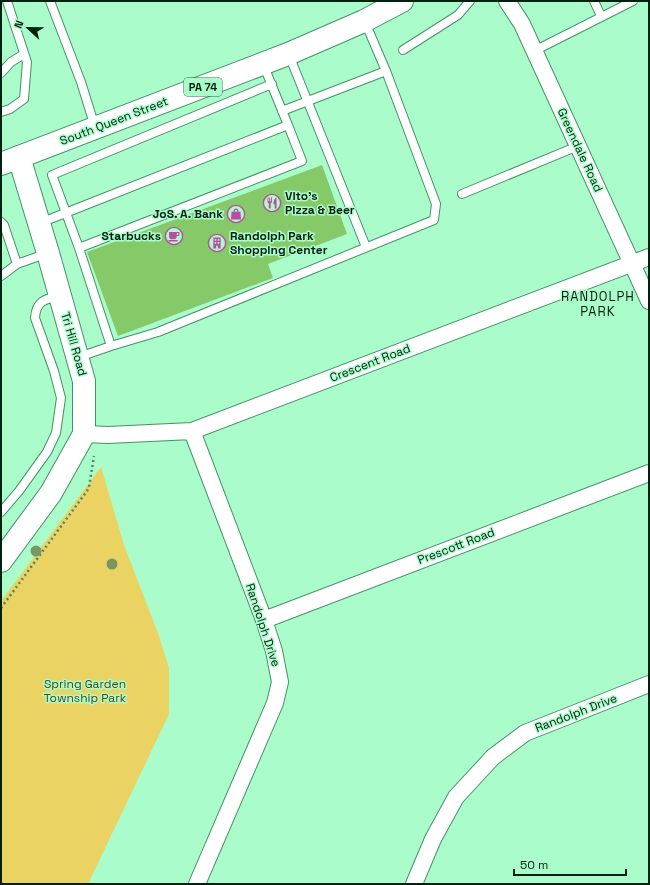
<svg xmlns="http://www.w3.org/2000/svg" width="650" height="885" viewBox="0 0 650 885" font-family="'Space Grotesk',sans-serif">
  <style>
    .green { fill: #ead263 }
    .building { fill: #85c969 }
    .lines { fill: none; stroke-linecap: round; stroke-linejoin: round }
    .lane-casing { stroke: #439267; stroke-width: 10 }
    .street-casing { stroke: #439267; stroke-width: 18 }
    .secondary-casing { stroke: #439267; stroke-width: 24 }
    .primary-casing { stroke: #439267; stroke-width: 24 }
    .path { stroke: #4f8666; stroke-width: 2.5; stroke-dasharray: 2 3; stroke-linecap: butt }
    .lane { stroke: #fff; stroke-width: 8 }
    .street { stroke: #fff; stroke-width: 16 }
    .secondary { stroke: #fff; stroke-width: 22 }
    .primary { stroke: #fff; stroke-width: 22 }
    .tree { fill: #799765 }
    .labels { text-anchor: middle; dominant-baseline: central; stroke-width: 3; stroke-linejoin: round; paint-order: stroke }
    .shield { fill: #abfccb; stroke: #336248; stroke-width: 1 }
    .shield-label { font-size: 11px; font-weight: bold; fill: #002010 }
    .street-label { font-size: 12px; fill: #002010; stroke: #abfccb }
    .poi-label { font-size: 12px; font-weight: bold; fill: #002010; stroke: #abfccb; text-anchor: start }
    .park-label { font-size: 12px; fill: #504511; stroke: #abfccb }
    .neighbourhood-label { font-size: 13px; letter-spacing: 1px; fill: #002010; stroke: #abfccb }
  </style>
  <rect width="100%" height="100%" fill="#abfccb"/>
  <!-- green -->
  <path class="green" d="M 101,467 L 124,545 L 159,636 L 169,668 L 169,714 L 88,884 L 1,884 L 1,601 Z"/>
  <!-- building -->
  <path class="building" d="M 322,165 L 347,234 L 268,264 L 273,278 L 118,336 L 87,252 Z"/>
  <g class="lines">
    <defs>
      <path id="lane" d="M 50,1 L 81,82 L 95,127
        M 594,1 L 601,16
        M 403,50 L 458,15 L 470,1
        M 534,51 L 633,1
        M 289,55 L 366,247
        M 1,73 L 11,62 L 24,54
        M 272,84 L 52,175 L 79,248 L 302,161 L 288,125
        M 282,111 L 386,71 L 365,22
        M 1,112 L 10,109 L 24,99 L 27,62 L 7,1
        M 462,194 L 578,146
        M 1,222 L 4,225 L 17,264
        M 40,223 L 288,125 L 263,64
        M 79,248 L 111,346
        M 1,276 L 17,264 L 48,253
        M 79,357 L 111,346 L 158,332 L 434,220 L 436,204 L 386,71
        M 1,512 L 19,491 L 47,452 L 56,433 L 61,398 L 54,371 L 35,318 C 36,301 45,299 59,296"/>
      <path id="street" d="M 507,1 L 522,24 L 649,301
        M 192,431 L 264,620 L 274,651 L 280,682 L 275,703 L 197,884
        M 84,434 L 108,435 L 192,431 L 649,257
        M 264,620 L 649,473
        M 414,884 L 433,839 L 456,797 L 493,757 L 525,733 L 649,684"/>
      <path id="secondary" d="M 1,561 L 51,493 L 84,434 L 84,381 L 48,253 L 19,157"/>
      <path id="primary" d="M 1,164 L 288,54 L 364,21 L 402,1"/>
    </defs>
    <!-- lane casing -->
    <use href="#lane" class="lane-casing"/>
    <!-- street casing -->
    <use href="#street" class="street-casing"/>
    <!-- secondary casing -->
    <use href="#secondary" class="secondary-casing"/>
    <!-- primary casing -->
    <use href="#primary" class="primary-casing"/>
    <!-- path -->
    <path class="path" d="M 1,608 L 87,491 L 89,487 L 94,456
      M 1,882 L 1,884"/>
    <!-- lane -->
    <use href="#lane" class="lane"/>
    <!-- street -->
    <use href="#street" class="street"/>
    <!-- secondary -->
    <use href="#secondary" class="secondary"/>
    <!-- primary -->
    <use href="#primary" class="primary"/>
  </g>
  <!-- trees -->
  <g class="tree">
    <circle cx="36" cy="551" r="5.5"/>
    <circle cx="112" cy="564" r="5.5"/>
  </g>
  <!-- icons -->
  <defs>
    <symbol id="restaurant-ring" viewBox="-11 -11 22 22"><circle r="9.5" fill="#abfccb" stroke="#bd4aa3" stroke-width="1.5"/><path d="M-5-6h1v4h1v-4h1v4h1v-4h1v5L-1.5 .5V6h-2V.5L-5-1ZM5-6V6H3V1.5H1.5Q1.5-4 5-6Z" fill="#bd4aa3"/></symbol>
    <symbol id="shop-ring" viewBox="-11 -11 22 22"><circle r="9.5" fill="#abfccb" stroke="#bd4aa3" stroke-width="1.5"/><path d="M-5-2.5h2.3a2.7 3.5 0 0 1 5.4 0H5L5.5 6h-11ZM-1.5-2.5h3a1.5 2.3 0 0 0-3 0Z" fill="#bd4aa3"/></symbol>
    <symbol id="cafe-ring" viewBox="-11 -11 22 22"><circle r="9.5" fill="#abfccb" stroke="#bd4aa3" stroke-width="1.5"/><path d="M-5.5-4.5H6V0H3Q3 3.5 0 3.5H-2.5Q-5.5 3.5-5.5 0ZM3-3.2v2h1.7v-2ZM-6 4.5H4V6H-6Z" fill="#bd4aa3"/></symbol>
    <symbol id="building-ring" viewBox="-11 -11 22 22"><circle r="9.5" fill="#abfccb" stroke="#bd4aa3" stroke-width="1.5"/><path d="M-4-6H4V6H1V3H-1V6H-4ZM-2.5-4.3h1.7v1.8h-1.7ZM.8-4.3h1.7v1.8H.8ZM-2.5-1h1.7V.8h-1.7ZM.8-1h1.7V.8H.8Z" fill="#bd4aa3"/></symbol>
  </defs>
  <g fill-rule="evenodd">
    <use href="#restaurant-ring" x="262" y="193" width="20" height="20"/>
    <use href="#shop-ring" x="226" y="204" width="20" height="20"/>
    <use href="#cafe-ring" x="164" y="226" width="20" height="20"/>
    <use href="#building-ring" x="207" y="233" width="20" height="20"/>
  </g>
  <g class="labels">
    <!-- shield labels -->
    <rect class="shield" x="184" y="78" width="38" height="18" rx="3"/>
    <g class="shield-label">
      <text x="203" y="87">PA 74</text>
    </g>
    <!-- street labels -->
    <g class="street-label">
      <text transform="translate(114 121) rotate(-21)">South Queen Street</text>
      <text transform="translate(580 150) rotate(65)">Greendale Road</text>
      <text transform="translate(74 344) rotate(74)">Tri Hill Road</text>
      <text transform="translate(370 363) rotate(-21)">Crescent Road</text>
      <text transform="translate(456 546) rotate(-21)">Prescott Road</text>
      <text transform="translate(263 625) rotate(72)">Randolph Drive</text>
      <text transform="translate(576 713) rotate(-21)">Randolph Drive</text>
    </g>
    <!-- poi labels -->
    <g class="poi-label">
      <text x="285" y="196">Vito's<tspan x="285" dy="14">Pizza &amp; Beer</tspan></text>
      <text x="223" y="214" text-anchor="end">JoS. A. Bank</text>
      <text x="161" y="236" text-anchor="end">Starbucks</text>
      <text x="230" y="236">Randolph Park<tspan x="230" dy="14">Shopping Center</tspan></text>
    </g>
    <!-- park labels -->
    <g class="park-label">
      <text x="85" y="684">Spring Garden<tspan x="85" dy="14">Township Park</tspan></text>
    </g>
    <!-- neighbourhood labels -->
    <g class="neighbourhood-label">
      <text x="598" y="296">RANDOLPH<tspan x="598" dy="15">PARK</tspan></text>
    </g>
  </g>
  <!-- border -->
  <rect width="650" height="885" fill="none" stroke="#002010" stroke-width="4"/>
  <!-- north arrow -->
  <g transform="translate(28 28) rotate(292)" stroke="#abfccb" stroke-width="3" paint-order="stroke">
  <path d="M0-3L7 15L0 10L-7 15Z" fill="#002010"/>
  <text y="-6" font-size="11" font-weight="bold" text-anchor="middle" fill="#002010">N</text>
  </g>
  <!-- scale -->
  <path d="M514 869v6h112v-6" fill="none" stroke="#002010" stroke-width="2"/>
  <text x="520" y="869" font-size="12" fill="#002010" stroke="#abfccb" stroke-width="3" paint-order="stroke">50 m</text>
</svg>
